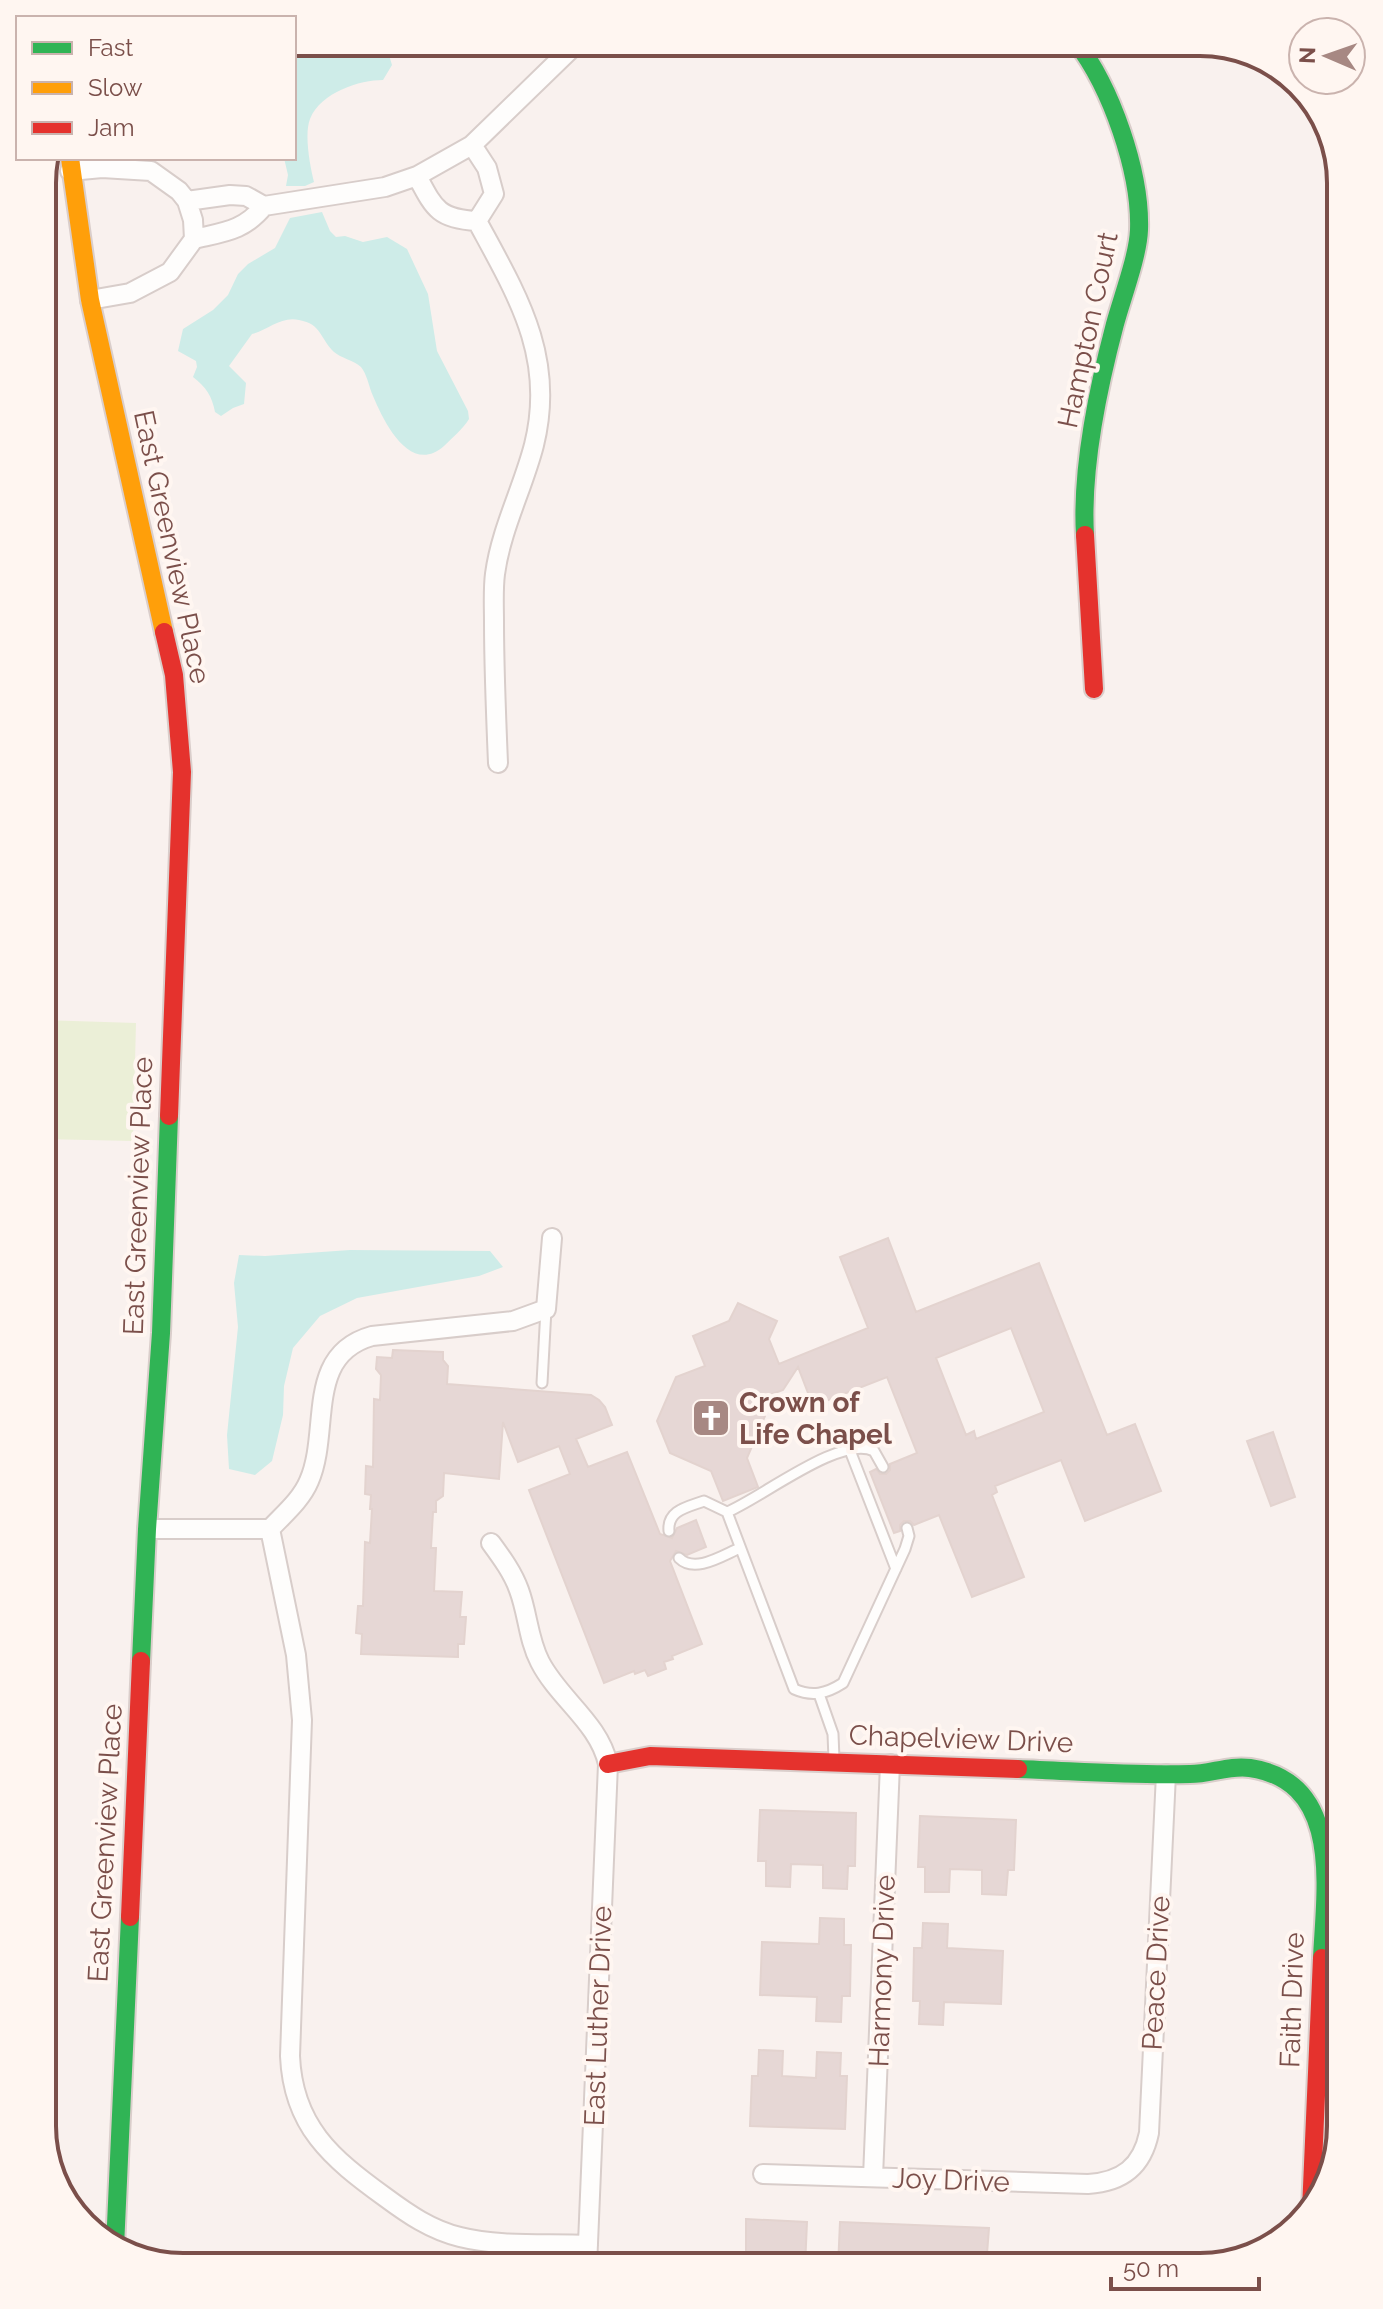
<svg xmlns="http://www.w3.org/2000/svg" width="1383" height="2309" viewBox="0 0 1383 2309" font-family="Raleway,sans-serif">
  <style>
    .green { fill: #ebefd7 }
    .water { fill: #ceece8 }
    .building { fill: #e6d7d5; stroke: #e3d3cf; stroke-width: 2; fill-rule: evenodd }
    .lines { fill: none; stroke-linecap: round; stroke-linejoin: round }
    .lane-casing { stroke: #d8cdca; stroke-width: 13 }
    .street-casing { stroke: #d8cdca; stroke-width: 22 }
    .fast-casing { stroke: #dacecb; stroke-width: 22 }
    .slow-casing { stroke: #dacecb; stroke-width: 22 }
    .jam-casing { stroke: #dacecb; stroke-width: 22 }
    .lane { stroke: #fefdfc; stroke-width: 9 }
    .street { stroke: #fefdfc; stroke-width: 18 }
    .fast { stroke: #30b455; stroke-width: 18 }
    .slow { stroke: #ff9f0a; stroke-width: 18 }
    .jam { stroke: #e5322d; stroke-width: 18 }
    .labels { text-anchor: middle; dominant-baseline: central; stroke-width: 8; stroke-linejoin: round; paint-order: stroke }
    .street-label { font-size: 28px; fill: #7b4f4a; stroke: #fff6f1 }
    .poi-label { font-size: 28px; font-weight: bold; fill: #7b4f4a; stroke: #fff6f1; text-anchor: start }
    .rim { fill: none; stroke: #7b4f4a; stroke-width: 4 }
  </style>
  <rect width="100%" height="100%" fill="#f9f1ee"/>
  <!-- green -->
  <path class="green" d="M 42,1020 L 136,1023 L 133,1141 L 42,1139 Z"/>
  <!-- water -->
  <path class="water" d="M 294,42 L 385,42 L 392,65 L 383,80 C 360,80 321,92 310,119 C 304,134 310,166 314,182 L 305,186 L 286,186 L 288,175 L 284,158 L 294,158 Z
    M 322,212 L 330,231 L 336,237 L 345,236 L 363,242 L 387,237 L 407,249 L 428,294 L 437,351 L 468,411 L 469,419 C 463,429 452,438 444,446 C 410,476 384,422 373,396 C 369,387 367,374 361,367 C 353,360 341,358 334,352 C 320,339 322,324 299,320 C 281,316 268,330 252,334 L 229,366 L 246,383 L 244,404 L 233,408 L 221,416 L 215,412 C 212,396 206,387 193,377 L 197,367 L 196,361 L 178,351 L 183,329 L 213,310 L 228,295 L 238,274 L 248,264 L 275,248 L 290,218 Z
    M 350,1250 L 490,1251 L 503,1267 L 479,1276 L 357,1298 L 320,1316 L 293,1348 L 284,1386 L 283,1415 L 272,1461 L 255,1475 L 229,1469 L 227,1435 L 238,1327 L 234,1283 L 239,1255 L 265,1256 Z"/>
  <!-- building -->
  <path class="building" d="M 888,1238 L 916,1312 L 1039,1263 L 1107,1435 L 1135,1424 L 1161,1491 L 1085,1521 L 1061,1460 L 995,1486 L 997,1492 L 992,1495 L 1024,1577 L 972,1597 L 939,1515 L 914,1525 L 910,1521 L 904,1521 L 900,1525 L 900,1531 L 894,1533 L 870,1472 L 876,1469 L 880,1474 L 886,1474 L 890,1470 L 890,1464 L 917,1453 L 887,1377 L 813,1406 L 798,1367 L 783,1390 L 759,1399 L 765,1416 L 747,1458 L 758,1487 L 723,1501 L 711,1471 L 670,1453 L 657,1421 L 676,1377 L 705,1366 L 693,1336 L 729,1321 L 738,1303 L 777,1321 L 769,1339 L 779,1364 L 868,1328 L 840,1257 ZM 1011,1328 L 1044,1412 L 976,1439 L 974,1431 L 966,1435 L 936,1358 Z
    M 393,1350 L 443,1352 L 443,1360 L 448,1366 L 447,1384 L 591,1395 L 599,1400 L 605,1407 L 612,1425 L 576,1439 L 588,1467 L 627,1452 L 660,1534 L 672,1538 L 677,1528 L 696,1520 L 706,1547 L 687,1555 L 676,1551 L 670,1561 L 702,1644 L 672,1656 L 673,1659 L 664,1662 L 666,1669 L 648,1676 L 645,1670 L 635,1674 L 634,1671 L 604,1683 L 529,1490 L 570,1474 L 559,1446 L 518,1462 L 503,1422 L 499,1479 L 444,1473 L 443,1496 L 436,1501 L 436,1512 L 433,1512 L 431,1548 L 436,1548 L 434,1591 L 462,1592 L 460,1617 L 466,1617 L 464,1644 L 458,1644 L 458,1657 L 361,1654 L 362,1634 L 356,1633 L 358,1606 L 363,1606 L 365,1542 L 370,1543 L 372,1509 L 370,1509 L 371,1495 L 365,1494 L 366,1466 L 373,1467 L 374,1399 L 380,1400 L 381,1375 L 376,1369 L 377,1357 L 392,1358 Z
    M 1273,1432 L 1295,1497 L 1271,1506 L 1247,1441 Z
    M 760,1810 L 856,1813 L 855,1866 L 848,1866 L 847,1889 L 823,1888 L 823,1865 L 791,1864 L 790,1887 L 766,1886 L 766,1861 L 758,1861 Z
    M 920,1816 L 1016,1820 L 1014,1870 L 1008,1870 L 1006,1895 L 982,1894 L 982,1870 L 950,1869 L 949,1892 L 925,1892 L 925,1867 L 918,1867 Z
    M 820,1918 L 844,1919 L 844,1945 L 851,1945 L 850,1996 L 842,1996 L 841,2022 L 816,2021 L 817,1997 L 760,1995 L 762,1942 L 819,1944 Z
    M 923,1923 L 948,1924 L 947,1948 L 1003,1951 L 1001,2004 L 944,2002 L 943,2025 L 919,2024 L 920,2001 L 913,2001 L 914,1948 L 922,1948 Z
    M 759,2050 L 783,2051 L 782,2076 L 816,2078 L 817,2052 L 841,2053 L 840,2076 L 847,2076 L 845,2129 L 750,2126 L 752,2076 L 758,2076 Z
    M 746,2219 L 807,2222 L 805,2267 L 746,2267 Z
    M 840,2222 L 989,2228 L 986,2267 L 931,2267 L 931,2255 L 898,2254 L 898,2267 L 838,2267 Z"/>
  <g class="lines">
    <defs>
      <path id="lane" d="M 542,1383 L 546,1309
        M 849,1448 L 896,1569
        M 883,1467 L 874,1451 C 841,1434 760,1499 727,1512 L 794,1689 C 812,1697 826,1694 843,1683 L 905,1549 L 909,1536 L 907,1528
        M 669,1531 C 667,1510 688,1507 704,1501 L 727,1512
        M 679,1558 C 695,1574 723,1555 740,1548
        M 819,1694 L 833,1734 L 834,1759"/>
      <path id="street" d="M 472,145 L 487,168 L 494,194 L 477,221
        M 70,171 L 102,168 L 151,171 L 179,191 L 187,201 L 193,220 L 194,239 L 170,272 L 130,293 L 90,300
        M 417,176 C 434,208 438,219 477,221 C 517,295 556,357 534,445 C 523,488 501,529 495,574 C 493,589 494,607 494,622 C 494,669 496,716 498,763
        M 187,201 L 230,195 L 246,196 L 264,206 L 385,187 L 417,176 L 472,145 L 578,42
        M 194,239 C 223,232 244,231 264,206
        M 147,1529 L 270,1529 L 296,1655 L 302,1720 L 290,2056 C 293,2126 331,2158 385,2197 C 408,2214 431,2230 460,2237 C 500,2247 547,2243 588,2245
        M 270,1529 C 284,1514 301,1500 309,1481 C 331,1431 304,1355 372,1336 L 513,1321 L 546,1309 L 552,1238
        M 491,1543 C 502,1558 513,1573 519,1590 C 528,1614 528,1639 540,1662 C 559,1699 599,1723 608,1764 L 587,2267
        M 763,2174 L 1088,2184 C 1122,2182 1142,2167 1149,2133 L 1166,1774
        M 873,2177 L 890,1764"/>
      <path id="fast" d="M 1076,42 C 1111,87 1141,172 1139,230 C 1138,256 1122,298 1115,324 C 1098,388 1081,468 1085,535
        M 141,1661 L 147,1529 L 161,1333 L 169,1116
        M 1018,1769 C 1075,1771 1133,1776 1190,1774 C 1211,1774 1229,1765 1250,1768 C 1344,1782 1325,1891 1322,1958
        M 115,2247 L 130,1917"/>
      <path id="slow" d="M 70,158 L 90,300 L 164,632"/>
      <path id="jam" d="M 1085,535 L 1094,689
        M 164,632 L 174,675 L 182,772 L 169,1116
        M 608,1764 L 650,1756 L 1018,1769
        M 130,1917 L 141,1661
        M 1311,2210 L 1322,1958"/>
    </defs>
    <!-- lane casing -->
    <use href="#lane" class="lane-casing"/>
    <!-- street casing -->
    <use href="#street" class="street-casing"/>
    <!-- fast casing -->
    <use href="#fast" class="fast-casing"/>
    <!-- slow casing -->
    <use href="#slow" class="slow-casing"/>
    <!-- jam casing -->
    <use href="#jam" class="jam-casing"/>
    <!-- lane -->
    <use href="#lane" class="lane"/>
    <!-- street -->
    <use href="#street" class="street"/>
    <!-- fast -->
    <use href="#fast" class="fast"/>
    <!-- slow -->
    <use href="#slow" class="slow"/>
    <!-- jam -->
    <use href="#jam" class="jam"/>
  </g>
  <!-- icons -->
  <defs>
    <symbol id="church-square" viewBox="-11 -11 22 22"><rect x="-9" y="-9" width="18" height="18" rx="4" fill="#a78883" stroke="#fff6f1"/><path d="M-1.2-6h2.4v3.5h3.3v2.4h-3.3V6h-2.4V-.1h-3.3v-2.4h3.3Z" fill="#fff"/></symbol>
  </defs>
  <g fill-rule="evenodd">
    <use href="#church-square" x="689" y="1396" width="44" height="44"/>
  </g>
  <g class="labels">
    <!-- street labels -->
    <g class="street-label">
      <text transform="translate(1088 330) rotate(-78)">Hampton Court</text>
      <text transform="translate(172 547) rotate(78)">East Greenview Place</text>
      <text transform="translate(138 1196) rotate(-88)">East Greenview Place</text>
      <text transform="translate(961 1739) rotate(2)">Chapelview Drive</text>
      <text transform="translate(105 1843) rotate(-87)">East Greenview Place</text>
      <text transform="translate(882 1971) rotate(-88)">Harmony Drive</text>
      <text transform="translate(1156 1973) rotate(-87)">Peace Drive</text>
      <text transform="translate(1292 2000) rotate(-88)">Faith Drive</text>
      <text transform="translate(598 2016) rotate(-88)">East Luther Drive</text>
      <text transform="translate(951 2180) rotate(2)">Joy Drive</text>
    </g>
    <!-- poi labels -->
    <g class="poi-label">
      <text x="739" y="1402">Crown of<tspan x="739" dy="32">Life Chapel</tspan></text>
    </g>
  </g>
  <!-- crop -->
  <path d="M0 0H1383V2309H0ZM183 56H1200A127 127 0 0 1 1327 183V2126A127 127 0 0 1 1200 2253H183A127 127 0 0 1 56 2126V183A127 127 0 0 1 183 56Z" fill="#fff6f1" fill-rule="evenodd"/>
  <path class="rim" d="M183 56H1200A127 127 0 0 1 1327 183V2126A127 127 0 0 1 1200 2253H183A127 127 0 0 1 56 2126V183A127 127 0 0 1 183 56Z"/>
  <!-- legend -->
  <rect x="16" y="16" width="280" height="144" fill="#fff6f1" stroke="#cab3ae" stroke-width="2"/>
  <rect x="32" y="42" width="40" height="12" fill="#30b455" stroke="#cab3ae" stroke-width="2"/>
  <text x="88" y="56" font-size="24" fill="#7b4f4a">Fast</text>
  <rect x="32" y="82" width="40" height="12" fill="#ff9f0a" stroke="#cab3ae" stroke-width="2"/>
  <text x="88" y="96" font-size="24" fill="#7b4f4a">Slow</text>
  <rect x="32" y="122" width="40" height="12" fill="#e5322d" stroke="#cab3ae" stroke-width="2"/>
  <text x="88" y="136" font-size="24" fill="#7b4f4a">Jam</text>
  <!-- north arrow -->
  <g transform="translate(1327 56) rotate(272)"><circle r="38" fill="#fff6f1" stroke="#cab3ae" stroke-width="2"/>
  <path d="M0-6L14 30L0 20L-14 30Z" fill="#a78883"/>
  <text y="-12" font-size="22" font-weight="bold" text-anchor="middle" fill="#7b4f4a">N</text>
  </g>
  <!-- scale -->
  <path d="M1111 2277v12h148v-12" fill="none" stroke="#7b4f4a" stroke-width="4"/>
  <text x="1123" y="2277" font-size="24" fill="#7b4f4a" stroke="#fff6f1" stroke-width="6" paint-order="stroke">50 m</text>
</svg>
